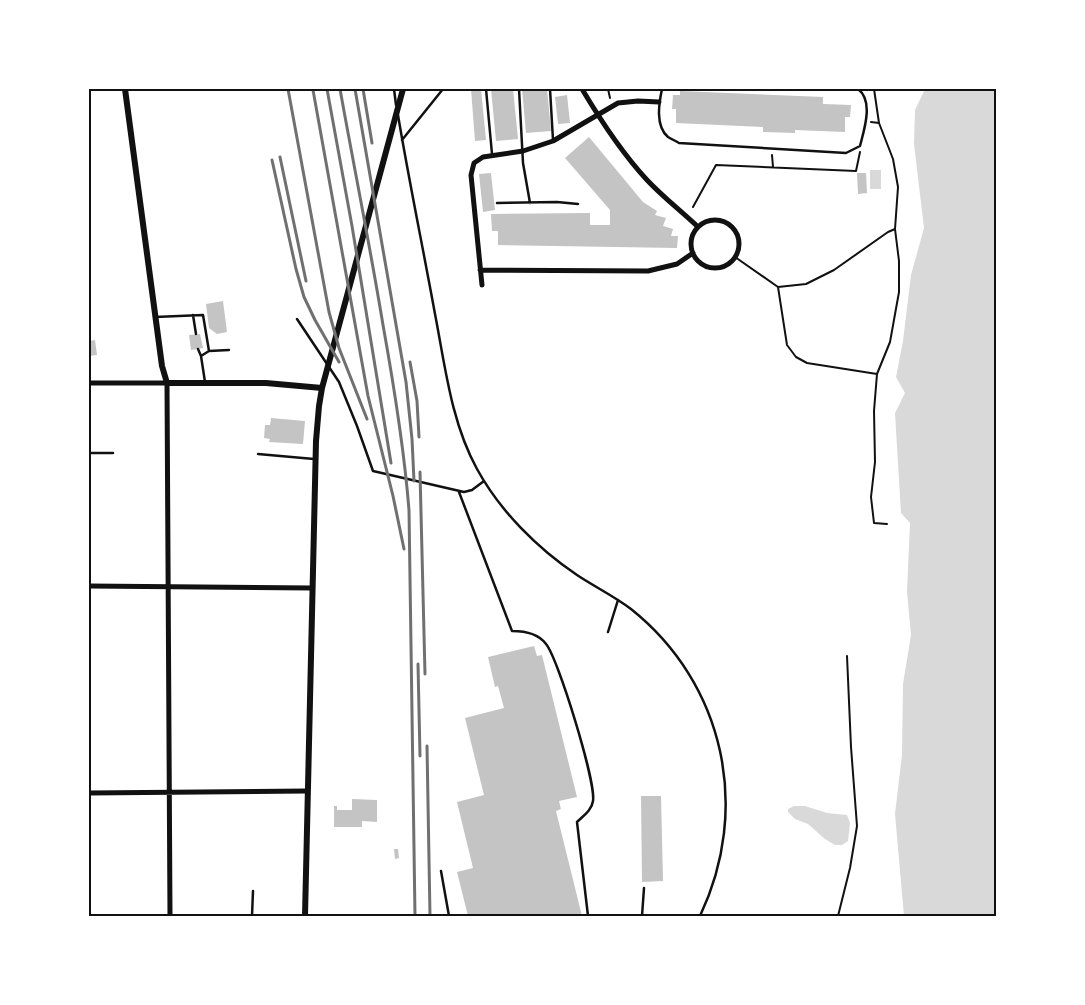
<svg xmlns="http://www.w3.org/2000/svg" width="1085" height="1005" viewBox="0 0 1085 1005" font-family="Bitter,serif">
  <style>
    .water { fill: #d9d9d9 }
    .building { fill: #c4c4c4 }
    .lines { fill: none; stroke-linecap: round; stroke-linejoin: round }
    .path { stroke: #111; stroke-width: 2 }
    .service { stroke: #111; stroke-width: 2.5 }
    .minor { stroke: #111; stroke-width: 5 }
    .tertiary { stroke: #111; stroke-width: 6 }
    .rail { stroke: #707070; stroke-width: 3 }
    .neatline { fill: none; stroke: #111; stroke-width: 2 }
  </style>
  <rect width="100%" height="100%" fill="#fff"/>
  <!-- water -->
  <path class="water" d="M 925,89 L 996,89 L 996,916 L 904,916 L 895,814 L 902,755 L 903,684 L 911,635 L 907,592 L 910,523 L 901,513 L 895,413 L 905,393 L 896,377 L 903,341 L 911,275 L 924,228 L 914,144 L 915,110 Z
    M 870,170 L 881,170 L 881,189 L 870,189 Z
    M 794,806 L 805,806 L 827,813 L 847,815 L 850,823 L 848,841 L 842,845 L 835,845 L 825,839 L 808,824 L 795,819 L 788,812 L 788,809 Z"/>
  <!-- building -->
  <path class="building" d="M 471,89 L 481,89 L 486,140 L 475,141 Z
    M 491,89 L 513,89 L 518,139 L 496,141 Z
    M 522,89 L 547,89 L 551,131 L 526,133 Z
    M 680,91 L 823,97 L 823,104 L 851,105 L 850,117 L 845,117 L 845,132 L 795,130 L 795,133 L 763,132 L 763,127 L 676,123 L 676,109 L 672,109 L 673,95 L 680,95 Z
    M 567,95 L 570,123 L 558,124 L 555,97 Z
    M 589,137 L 643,202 L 657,211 L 655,215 L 666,218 L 663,226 L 673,229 L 671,236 L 678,236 L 677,248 L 498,245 L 498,231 L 492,231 L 491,214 L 590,213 L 590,225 L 610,225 L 610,210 L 565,158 Z
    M 491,173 L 495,210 L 483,212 L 479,174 Z
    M 857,173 L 866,173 L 867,193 L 858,194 Z
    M 223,301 L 227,332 L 217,334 L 209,328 L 206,304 Z
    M 200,334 L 203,348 L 191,350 L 189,335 Z
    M 95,340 L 97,355 L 89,356 L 89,341 Z
    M 271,418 L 305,421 L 303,444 L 269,442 L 270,439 L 264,438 L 265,425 L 270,425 Z
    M 534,646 L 537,656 L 542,655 L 577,797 L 559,801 L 561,809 L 556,811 L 582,916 L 468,916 L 457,872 L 473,868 L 457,802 L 484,795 L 465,718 L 504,708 L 498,686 L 495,687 L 488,657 Z
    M 641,796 L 661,796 L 663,881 L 642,882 Z
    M 352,799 L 377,800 L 377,822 L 362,821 L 362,827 L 334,827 L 334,806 L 337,806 L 337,810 L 352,810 Z
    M 394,849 L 398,849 L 399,858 L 395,859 Z"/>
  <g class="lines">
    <!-- path -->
    <path class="path" d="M 608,89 L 610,98
      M 874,89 L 879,123
      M 871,122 L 879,123 L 893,159 L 898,187 L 895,229 L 899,261 L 899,292 L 890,342 L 877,374 L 874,411 L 875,462 L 871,497 L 874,523 L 887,524
      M 772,155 L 773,167
      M 693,207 L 716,165 L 856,171 L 860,152
      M 735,257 L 778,287
      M 877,374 L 807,363 L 796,357 L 787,345 L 778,287 L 806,284 L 834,270 L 888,232 L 895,229
      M 838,916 L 850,868 L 857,826 L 851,747 L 847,656"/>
    <!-- service -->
    <path class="service" d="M 394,89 L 396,105
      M 486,89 L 492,154
      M 519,89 L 523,163 L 530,203
      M 550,89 L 553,140
      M 662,89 C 659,103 655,126 668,137 C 671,139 676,141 679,143 L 846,153 L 860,146 C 864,130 874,101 858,89
      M 398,115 C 409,181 423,248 435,314 C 445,365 451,422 477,469 C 500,511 537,548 577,575 C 595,587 614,596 631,609 C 725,684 751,809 700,916
      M 402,140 L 443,89
      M 497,203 L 557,202 L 578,204
      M 193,315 L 196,334
      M 155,317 L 203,315 L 209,351 L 201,356 L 205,382
      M 297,319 L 339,382 L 357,426 L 373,471 L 464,492 L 472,490 L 484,481
      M 198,349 L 201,356
      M 209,351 L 229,350
      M 89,453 L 113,453
      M 258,454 L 314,459
      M 459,492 L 512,631 C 525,631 538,633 546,644 C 558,658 596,782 593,801 C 592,810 583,816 577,822 L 588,916
      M 608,632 L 618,600
      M 441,871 L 449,916
      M 252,916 L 253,891
      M 642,916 L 644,888"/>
    <!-- minor -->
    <path class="minor" d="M 582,89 C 601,121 621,152 647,180 C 663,197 681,211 698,227
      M691 244a24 24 0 1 1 48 0a24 24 0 1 1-48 0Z
      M 480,270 L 648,271 L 677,264 L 693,253
      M 482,285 L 471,175 L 474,163 L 483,157 L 523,151 L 553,141 L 618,103 L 638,101 L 659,102
      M 89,383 L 167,383 L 170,916
      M 89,586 L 312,588
      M 89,793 L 307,791"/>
    <!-- tertiary -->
    <path class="tertiary" d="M 125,89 L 162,366 L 167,383 L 266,383 L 322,388
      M 305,916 L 316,441 L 319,406 L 322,388 L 403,89"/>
    <!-- rail -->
    <path class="rail" d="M 288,89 L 329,312 L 339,348 L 367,419
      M 327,89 L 352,226 L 391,463
      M 340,89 C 354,167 370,246 383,325 C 394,386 404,447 409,510 L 415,916
      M 355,89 L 406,382 L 412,439 L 414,481
      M 363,89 L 372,143
      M 313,90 L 368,396 L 393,496 L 404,549
      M 280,157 L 306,281
      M 272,160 L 296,269 L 304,297 L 315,320 L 339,362
      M 410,362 L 417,401 L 419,437
      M 420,472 L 425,674
      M 418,664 L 420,756
      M 427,746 L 430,916"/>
  </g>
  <!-- border -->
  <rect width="1085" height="1005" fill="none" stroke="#ffffff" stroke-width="180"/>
  <rect x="90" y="90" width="905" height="825" class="neatline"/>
</svg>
